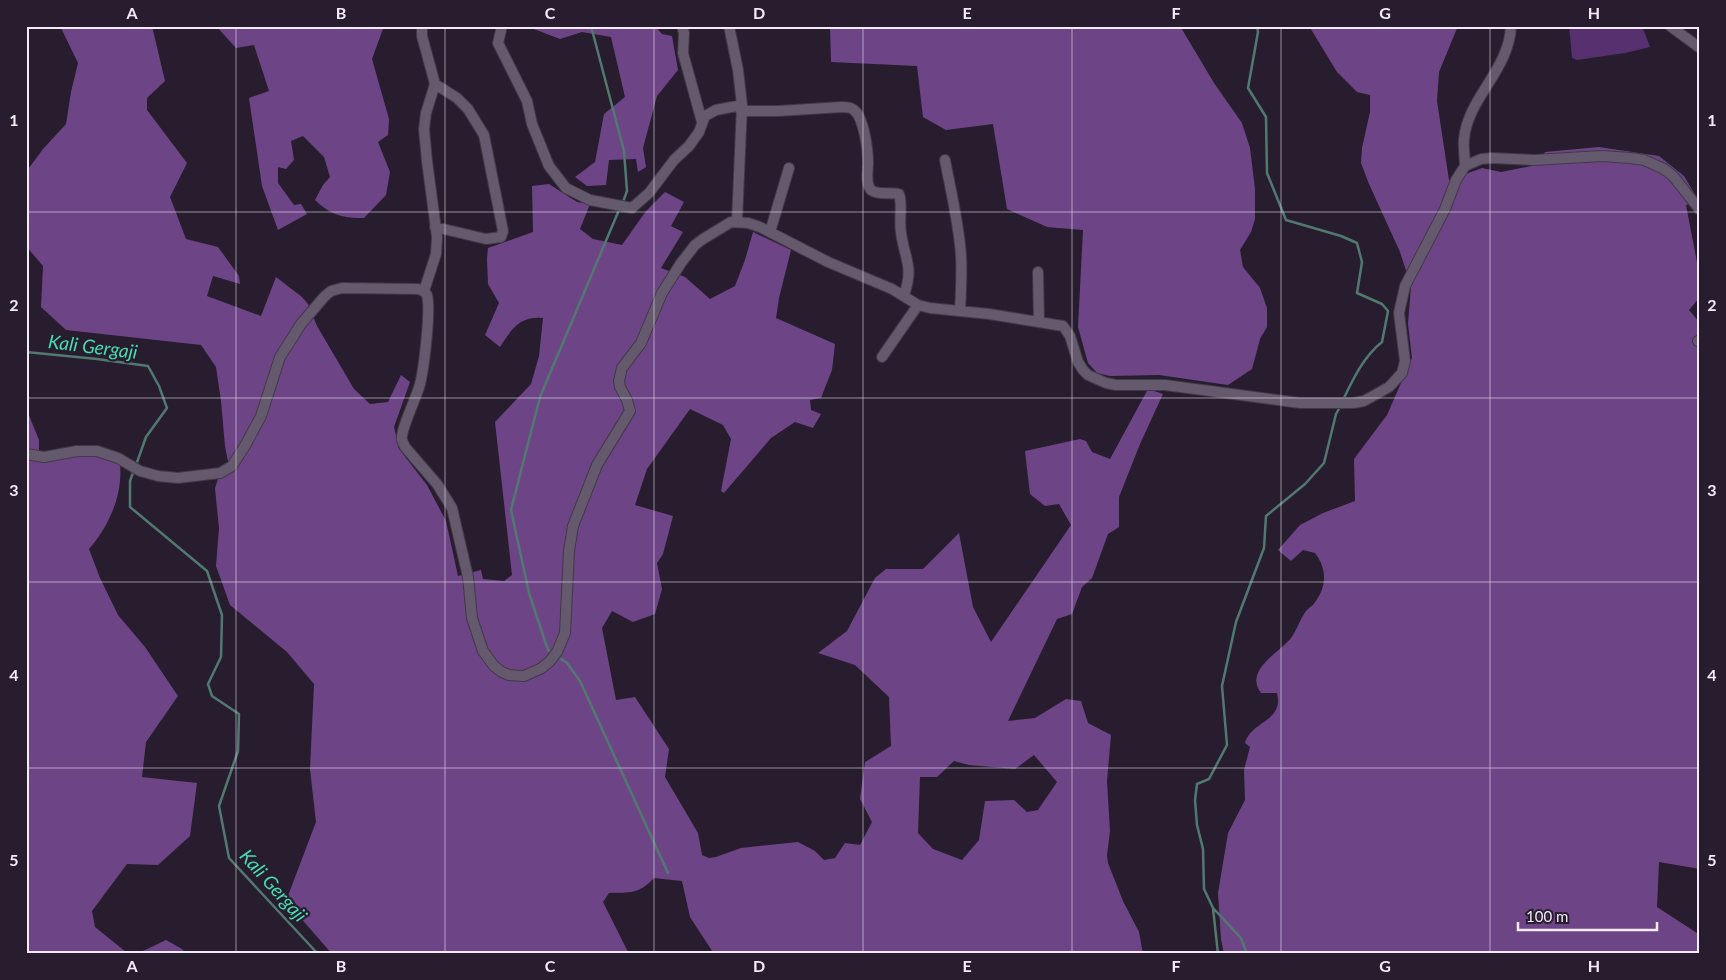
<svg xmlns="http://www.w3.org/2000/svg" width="1726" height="980" viewBox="0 0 1726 980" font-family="Lato,sans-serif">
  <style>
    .green { fill: #573070 }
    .forest { fill: #6d4587; fill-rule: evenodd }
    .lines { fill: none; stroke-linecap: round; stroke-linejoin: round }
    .stream { stroke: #517970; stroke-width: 2.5 }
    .minor-casing { stroke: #413947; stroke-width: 12 }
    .minor { stroke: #65596d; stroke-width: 10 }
    .grid { fill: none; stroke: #f3ecf8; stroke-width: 1; stroke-opacity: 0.55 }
    .labels { text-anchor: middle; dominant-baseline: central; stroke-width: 4.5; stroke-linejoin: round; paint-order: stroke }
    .water-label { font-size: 19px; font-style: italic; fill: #47ddae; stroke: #271d2e }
    .neatline { fill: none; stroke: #f3ecf8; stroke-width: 2 }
    .grid-label { font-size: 16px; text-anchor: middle; font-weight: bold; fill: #f3ecf8 }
  </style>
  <rect width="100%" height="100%" fill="#271d2e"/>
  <!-- green -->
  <path class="green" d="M 1569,26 L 1642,26 L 1650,47 L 1625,53 L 1577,60 L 1572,58 Z"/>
  <!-- forest -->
  <path class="forest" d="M 60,26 L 152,26 L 165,81 L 147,98 L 147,110 L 187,163 L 170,197 L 186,239 L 218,247 L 239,276 L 240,284 L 213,276 L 207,296 L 261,316 L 276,277 L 302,297 L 308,304 L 317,326 L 354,389 L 370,404 L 388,402 L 401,375 L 410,382 L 394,427 L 399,449 L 427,485 L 446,521 L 458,576 L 481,570 L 483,579 L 504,581 L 512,575 L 495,422 L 531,384 L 539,356 L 543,318 C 519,316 512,329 500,347 L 485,335 L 499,303 L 488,284 L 487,259 L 488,248 L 533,232 L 532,186 L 549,184 L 577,202 L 590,204 L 580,229 L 593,239 L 622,245 L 646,211 L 665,192 L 684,202 L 671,226 L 683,232 L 661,268 L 685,277 L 710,299 L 735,286 L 745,260 L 753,232 L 791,250 L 779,298 L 776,318 L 835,344 L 832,370 L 821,398 L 810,400 L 811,410 L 821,414 L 813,428 L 795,422 L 771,438 L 724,493 L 721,491 L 731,439 L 723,425 L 690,409 L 647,469 L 635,505 L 673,516 L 663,554 L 657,563 L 662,589 L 655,614 L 633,622 L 612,611 L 602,628 L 616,700 L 635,697 L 669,749 L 665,777 L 698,833 L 702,855 L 709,858 L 716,857 L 741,848 L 798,842 L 815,851 L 824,860 L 835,858 L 845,843 L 860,845 L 872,822 L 860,799 L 865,762 L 891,746 L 889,697 L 855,665 L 818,653 L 847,631 L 875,578 L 886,569 L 923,569 L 959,533 L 973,607 L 991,642 L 1071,525 L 1059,504 L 1045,506 L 1030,494 L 1025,451 L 1080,439 L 1086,441 L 1092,452 L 1110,459 L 1148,389 L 1163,394 L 1140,444 L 1119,497 L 1119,527 L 1108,534 L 1092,578 L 1082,587 L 1072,614 L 1057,619 L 1008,721 L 1035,718 L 1066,699 L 1081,701 L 1088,723 L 1111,735 L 1107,781 L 1110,831 L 1107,855 L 1108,863 L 1123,901 L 1139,932 L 1143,954 L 714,954 L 690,917 L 682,881 L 654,878 C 638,895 630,892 609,893 L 603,902 L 629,954 L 332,954 L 286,901 L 316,822 L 310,769 L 314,684 L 287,652 L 230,605 L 216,566 L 219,528 L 215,488 L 218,479 L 230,472 L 225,446 L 221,401 L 216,367 L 201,345 L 66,330 L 41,307 L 43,266 L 26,246 L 26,172 L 43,149 L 66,124 L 71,92 L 78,63 ZM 1034,755 L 1057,782 L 1038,810 L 1027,812 L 1014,800 L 985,801 L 979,840 L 962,860 L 933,849 L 918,833 L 920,777 L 937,777 L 954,761 L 969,765 L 1015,769 Z
    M 216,26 L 384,26 L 372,59 L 389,119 L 388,135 L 378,142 L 390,172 L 386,195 L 364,218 C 344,219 329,214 315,200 L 323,185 L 330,177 L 324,157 L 303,136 L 291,141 L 294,160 L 286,169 L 278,167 L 278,183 L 294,205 L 301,204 L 307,214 L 278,230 L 262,186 L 249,98 L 269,91 L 254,45 L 236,48 Z
    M 526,26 L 655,26 L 662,34 L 672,36 L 678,70 L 657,96 L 643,148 L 646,167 L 638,172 L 636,159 L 609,160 L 606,185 L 587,186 L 575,177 L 595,162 L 604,114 L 625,97 L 611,37 L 582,32 L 560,39 Z
    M 830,26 L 1180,26 L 1214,83 L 1242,123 L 1250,148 L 1255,189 L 1255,219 L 1251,232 L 1240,250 L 1243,267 L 1260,288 L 1267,308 L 1267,327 L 1260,339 L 1252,369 L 1228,385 L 1159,375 L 1110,376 L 1097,373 L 1088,363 L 1078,327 L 1083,230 L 1047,227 L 1007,209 L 993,124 L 946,130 L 923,117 L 917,66 L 831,62 Z
    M 1309,26 L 1458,26 L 1439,72 L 1437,101 L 1449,180 L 1482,168 L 1501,172 L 1536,165 L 1545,152 L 1599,147 L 1659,156 L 1684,176 L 1700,203 L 1686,205 L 1700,278 L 1700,297 L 1689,310 L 1700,323 L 1700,869 L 1659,862 L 1657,907 L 1700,935 L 1700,954 L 1224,954 L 1221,939 L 1218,893 L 1228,833 L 1245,800 L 1244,770 L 1250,747 L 1245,743 C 1251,721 1284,722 1277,693 L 1261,693 C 1244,670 1278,654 1291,638 C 1297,630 1300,619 1306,611 C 1307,610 1311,606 1312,606 C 1327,589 1328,570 1315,553 L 1303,550 L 1291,561 L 1278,550 L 1300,525 L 1323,513 L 1355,501 L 1354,459 L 1387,415 L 1412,358 L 1408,324 L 1411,286 L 1400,252 L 1369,184 L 1361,163 L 1362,148 L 1370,112 L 1370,95 L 1357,92 L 1337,72 Z
    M 26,408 L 39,440 L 39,461 L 62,456 L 94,454 L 120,464 C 123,495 109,526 89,549 L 100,578 L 118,615 L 145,647 L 178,696 L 146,742 L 142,777 L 197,783 L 190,836 L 158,865 L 127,864 L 92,911 L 95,927 L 126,952 L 143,951 L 166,940 L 182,949 L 186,954 L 26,954 Z"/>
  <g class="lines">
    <!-- stream -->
    <path class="stream" d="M 591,26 L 624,151 L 627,191 L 623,202
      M 1257,26 L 1258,32 L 1248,88 L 1266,117 L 1267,173 L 1286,220 L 1341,236 L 1357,243 L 1362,262 L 1357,293 L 1382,304 L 1388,311 L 1382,342 C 1364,356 1353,379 1343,400
      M 26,352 L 97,359 L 148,366 L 159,386 L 167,408 L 146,437 L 136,465
      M 134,470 L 130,481 L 130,507 L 207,571 L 222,615 L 221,657 L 208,684 L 212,696 L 239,714 L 238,751 L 219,806 L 229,858 L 318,954
      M 554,654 L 548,650 L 529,593 L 511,510 L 540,397 L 619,210
      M 558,657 L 567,663 L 580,681 L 668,873
      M 1214,909 L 1241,938 L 1247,954
      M 1218,954 L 1213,908 L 1204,889 L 1203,849 L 1197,825 L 1195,800 L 1197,784 L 1209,779 L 1227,745 L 1222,686 L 1236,622 L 1264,548 L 1266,516 L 1305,484 L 1324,463 L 1336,414 L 1340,407"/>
    <defs>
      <path id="minor" d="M 422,26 L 422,36 L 435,84 L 457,98 L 468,109 L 484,135 L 503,231 L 501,237 L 486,239 L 435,227
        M 502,26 L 498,43 L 527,101 L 532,124 L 549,166 L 566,188 L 590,200 L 632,208 L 649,193 L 674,160 L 689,146 L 699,132 L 705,116 L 716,110 L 742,105
        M 682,26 L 684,33 L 683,53 L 702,122
        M 729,26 L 738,70 L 742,105 L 737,221
        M 1670,26 L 1700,48
        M 741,111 L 778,111 L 842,107 C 846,107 851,107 854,110 C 864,118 868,150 868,163 C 868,171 865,183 871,190 C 877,195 891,192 899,194 L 900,198 C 902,209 899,221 901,233 C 905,260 914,267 904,295
        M 945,160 C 951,192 959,224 961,256 C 962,275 961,293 960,311
        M 1465,166 C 1465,157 1463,148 1464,139 C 1468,97 1509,71 1511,26
        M 770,232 L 789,168
        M 1038,272 L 1039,322
        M 424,291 L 436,254 L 437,237 L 427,161 L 424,129 L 426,113 L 435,84
        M 1698,341 L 1700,342
        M 882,357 L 918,305
        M 26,454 L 44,457 L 77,451 L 97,451 L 118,458 L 140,471 L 158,476 L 178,478 L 220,473 L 232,466 L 246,444 L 261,416 L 280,357 L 301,324 L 324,297 L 331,291 L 342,288 L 418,289 C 422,290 425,291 427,295 C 431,310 424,368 420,384 C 417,397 400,430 402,440 C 402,441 405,446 405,447 L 437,484 L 452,508 L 468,577 L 472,618 L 483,651 L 494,666 L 502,672 L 509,675 L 524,676 L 542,668 L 550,661 L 557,652 L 565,633 L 569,551 L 573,526 L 597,465 L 630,411 L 627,400 L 620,387 L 619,381 L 622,368 L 641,343 L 662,293 L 681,263 L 695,245 L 703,239 L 731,222 L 748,223 L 760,227 L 828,262 L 892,289 L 918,305 L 930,308 L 989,314 L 1063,326 L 1070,336 L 1078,362 L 1083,370 L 1088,375 L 1106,383 L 1116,385 L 1165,385 L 1300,403 L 1353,403 L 1364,401 L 1389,387 L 1402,373 L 1405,361 L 1399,313 L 1405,286 L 1445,209 L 1456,180 L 1465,166 L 1481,159 L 1492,158 L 1534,160 L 1602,156 L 1630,158 L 1644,160 L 1664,169 L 1673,176 L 1700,210"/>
    </defs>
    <!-- minor casing -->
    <use href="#minor" class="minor-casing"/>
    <!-- minor -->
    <use href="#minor" class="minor"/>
  </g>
  <!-- grid -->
  <path class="grid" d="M 236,26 L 236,954M 445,26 L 445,954M 654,26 L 654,954M 863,26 L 863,954M 1072,26 L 1072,954M 1281,26 L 1281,954M 1490,26 L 1490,954M 26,212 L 1700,212M 26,398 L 1700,398M 26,582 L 1700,582M 26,768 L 1700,768"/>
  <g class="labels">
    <!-- water labels -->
    <g class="water-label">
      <text transform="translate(93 346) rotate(7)">Kali Gergaji</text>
      <text transform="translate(274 885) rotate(48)">Kali Gergaji</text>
    </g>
  </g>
  <!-- border -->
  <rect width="1726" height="980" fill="none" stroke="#271d2e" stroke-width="55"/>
  <!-- scale -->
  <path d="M1518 922v8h139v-8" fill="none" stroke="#f3ecf8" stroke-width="2.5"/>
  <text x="1526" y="922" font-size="15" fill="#f3ecf8" stroke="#271d2e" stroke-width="4" paint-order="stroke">100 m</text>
  <rect x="28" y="28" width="1670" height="924" class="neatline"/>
  <g class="grid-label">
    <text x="132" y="19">A</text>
    <text x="341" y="19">B</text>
    <text x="550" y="19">C</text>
    <text x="759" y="19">D</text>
    <text x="967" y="19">E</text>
    <text x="1176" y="19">F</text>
    <text x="1385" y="19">G</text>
    <text x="1594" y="19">H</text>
    <text x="14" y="126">1</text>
    <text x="1712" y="126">1</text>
    <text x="14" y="311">2</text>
    <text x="1712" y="311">2</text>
    <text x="14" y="496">3</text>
    <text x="1712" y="496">3</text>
    <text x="14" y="681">4</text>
    <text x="1712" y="681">4</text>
    <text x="14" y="866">5</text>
    <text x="1712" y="866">5</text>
    <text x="132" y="972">A</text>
    <text x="341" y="972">B</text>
    <text x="550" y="972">C</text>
    <text x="759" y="972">D</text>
    <text x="967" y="972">E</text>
    <text x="1176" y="972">F</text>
    <text x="1385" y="972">G</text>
    <text x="1594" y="972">H</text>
  </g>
</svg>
